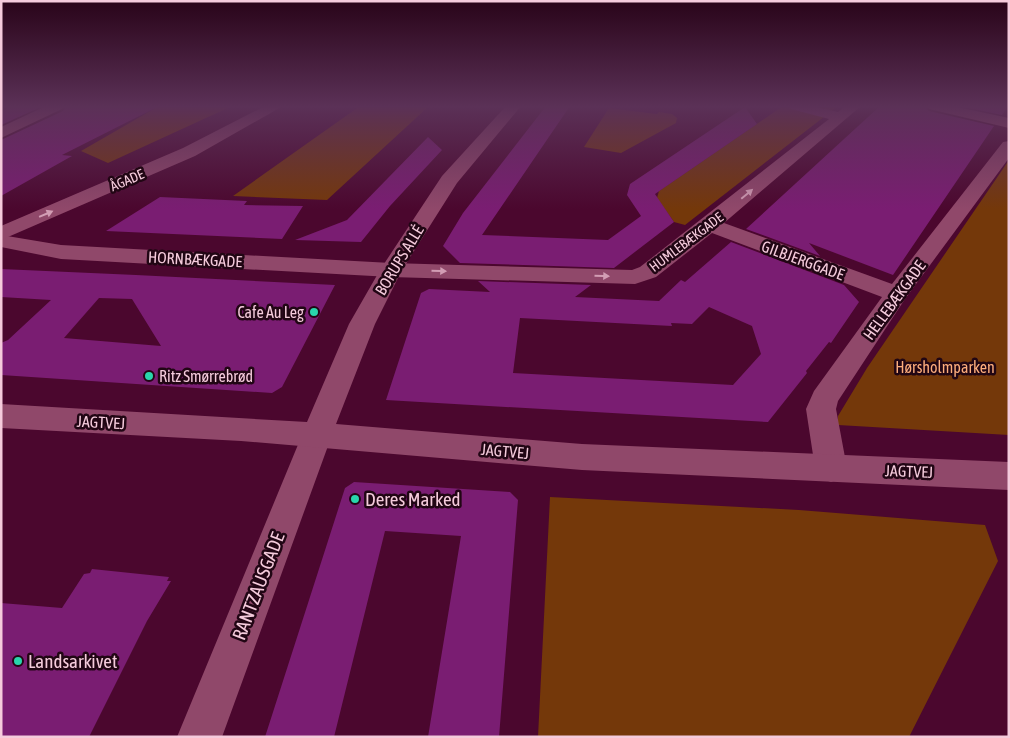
<svg xmlns="http://www.w3.org/2000/svg" width="1010" height="738" viewBox="0 0 1010 738" font-family="'Asap Condensed',sans-serif">
  <style>
    .green { fill: #74380a }
    .building { fill: #7a1d72; fill-rule: evenodd }
    .lines { fill: none; stroke-linecap: round; stroke-linejoin: round }
    .minor { fill: #90486a; fill-rule: evenodd }
    .tertiary { fill: #90486a; fill-rule: evenodd }
    .oneway { fill: #d29db4 }
    .poi-dot { fill: #29d5ac; stroke: #210614; stroke-width: 2 }
    .labels { text-anchor: middle; dominant-baseline: central; stroke-width: 5; stroke-linejoin: round; paint-order: stroke }
    .far-street-label { font-size: 14px; fill: #f5cbdc; stroke: #210614 }
    .street-label { font-size: 16px; fill: #f5cbdc; stroke: #210614 }
    .poi-label { font-size: 16px; fill: #f5cbdc; stroke: #210614; text-anchor: end }
    .park-label { font-size: 16px; fill: #feae7d; stroke: #210614 }
    .near-poi-label { font-size: 19px; fill: #f5cbdc; stroke: #210614; text-anchor: start }
    .near-street-label { font-size: 19px; fill: #f5cbdc; stroke: #210614 }
  </style>
  <rect width="100%" height="100%" fill="#4b072e"/>
  <!-- green -->
  <path class="green" d="M 159,106 L 232,106 L 108,163 L 81,151 Z
    M 360,106 L 429,106 L 327,200 L 233,196 Z
    M 783,106 L 838,106 L 685,225 L 674,222 L 657,198 L 659,191 Z
    M 609,108 L 657,114 L 659,112 L 672,114 L 677,118 L 676,123 L 621,153 L 584,147 Z
    M 1009,160 L 1009,435 L 838,425 L 838,416 L 867,368 Z
    M 550,497 L 799,510 L 985,525 L 998,561 L 909,737 L 538,737 Z"/>
  <!-- building -->
  <path class="building" d="M 13,106 L 43,106 L 1,125 L 1,111 Z
    M 66,106 L 159,106 L 62,155 L 72,156 L 1,196 L 1,140 L 63,111 Z
    M 546,106 L 570,106 L 482,235 L 608,240 L 641,216 L 627,195 L 630,184 L 745,107 L 757,124 L 655,194 L 674,222 L 614,268 L 460,263 L 443,246 L 463,213 Z
    M 880,106 L 925,106 L 929,111 L 994,126 L 893,275 L 809,243 L 820,256 L 746,229 Z
    M 959,106 L 1008,106 L 1002,115 Z
    M 428,137 L 442,150 L 390,206 L 361,242 L 295,240 L 347,220 Z
    M 160,197 L 247,201 L 244,205 L 303,206 L 282,239 L 106,231 Z
    M 731,242 L 844,285 L 859,302 L 831,343 L 829,342 L 806,371 L 807,373 L 768,422 L 386,400 L 421,293 L 429,289 L 490,292 L 478,281 L 591,285 L 575,297 L 659,301 L 681,280 L 685,282 ZM 709,307 L 752,326 L 761,354 L 733,385 L 513,373 L 520,318 L 672,326 L 671,323 L 692,324 Z
    M 1,269 L 136,275 L 335,285 L 282,387 L 272,393 L 1,375 L 1,343 L 8,340 L 51,300 L 1,297 ZM 99,298 L 132,299 L 161,346 L 64,338 Z
    M 354,482 L 510,492 L 518,500 L 499,737 L 428,737 L 461,536 L 385,531 L 334,737 L 265,737 L 345,488 Z
    M 92,569 L 169,577 L 167,581 L 171,581 L 147,621 L 89,737 L 1,737 L 1,603 L 62,608 L 84,574 L 90,573 Z"/>
  <g class="lines">
    <!-- minor -->
    <path class="minor" d="M 46,106 L 64,106 L 62,109 L 1,138 L 1,127 Z
      M 789,106 L 812,106 L 838,112 L 845,106 L 861,106 L 724,223 L 892,284 L 1003,142 L 1009,141 L 1009,158 L 905,299 L 838,401 L 836,409 L 847,468 L 842,478 L 831,482 L 820,478 L 815,468 L 806,409 L 814,391 L 882,297 L 712,233 L 656,277 L 635,284 L 391,277 L 61,259 L 1,247 L 1,235 L 61,245 L 391,263 L 632,270 L 640,267 L 829,119 L 791,109 Z
      M 927,106 L 952,106 L 1009,118 L 1009,128 L 929,109 Z
      M 317,423 L 328,426 L 332,435 L 222,737 L 177,737 L 302,435 L 306,426 Z"/>
    <!-- tertiary -->
    <path class="tertiary" d="M 265,106 L 283,106 L 195,156 L 1,240 L 1,226 L 183,148 Z
      M 506,106 L 521,106 L 457,183 L 402,270 L 375,324 L 336,424 L 582,444 L 1009,462 L 1009,490 L 582,470 L 241,441 L 1,428 L 1,404 L 307,422 L 349,324 L 380,270 L 442,176 Z"/>
  </g>
  <!-- one-way arrows -->
  <defs><path id="oneway-solid" d="M-6-.8H1V-3.2L6.5 0L1 3.2V.8H-6Z" transform="scale(1.25)"/></defs>
  <g class="oneway">
    <use href="#oneway-solid" transform="translate(747 194) rotate(-40)"/>
    <use href="#oneway-solid" transform="translate(46 214) rotate(-23)"/>
    <use href="#oneway-solid" transform="translate(439 271) rotate(2)"/>
    <use href="#oneway-solid" transform="translate(602 276) rotate(2)"/>
  </g>
  <!-- sky -->
  <linearGradient id="sky" x2="0" y2="1"><stop stop-color="#290419"/><stop offset="0.51" stop-color="#5b3157"/><stop offset="1" stop-color="#5b3157" stop-opacity="0"/></linearGradient>
  <rect width="1010" height="209" fill="url(#sky)"/>
  <!-- markers -->
  <g class="poi-dot">
    <circle cx="314" cy="312" r="5"/>
    <circle cx="149" cy="376" r="5"/>
    <circle cx="355" cy="499" r="5"/>
    <circle cx="18" cy="661" r="5"/>
  </g>
  <g class="labels">
    <!-- far-street labels -->
    <g class="far-street-label">
      <text transform="translate(127 180) rotate(-23)">ÅGADE</text>
      <text transform="translate(686 242) rotate(-37)">HUMLEBÆKGADE</text>
    </g>
    <!-- street labels -->
    <g class="street-label">
      <text transform="translate(195 259) rotate(3)">HORNBÆKGADE</text>
      <text transform="translate(399 260) rotate(-59)">BORUPS ALLÉ</text>
      <text transform="translate(803 260) rotate(20)">GILBJERGGADE</text>
      <text transform="translate(894 300) rotate(-54)">HELLEBÆKGADE</text>
      <text transform="translate(101 422) rotate(3)">JAGTVEJ</text>
      <text transform="translate(505 451) rotate(5)">JAGTVEJ</text>
      <text transform="translate(909 471) rotate(2)">JAGTVEJ</text>
    </g>
    <!-- poi labels -->
    <g class="poi-label">
      <text x="304" y="312">Cafe Au Leg</text>
      <text x="159" y="376" text-anchor="start">Ritz Smørrebrød</text>
    </g>
    <!-- park labels -->
    <g class="park-label">
      <text x="945" y="367">Hørsholmparken</text>
    </g>
    <!-- near-poi labels -->
    <g class="near-poi-label">
      <text x="365" y="499">Deres Marked</text>
      <text x="28" y="661">Landsarkivet</text>
    </g>
    <!-- near-street labels -->
    <g class="near-street-label">
      <text transform="translate(258 586) rotate(-69)">RANTZAUSGADE</text>
    </g>
  </g>
  <!-- border -->
  <rect width="1010" height="738" fill="none" stroke="#f5cbdc" stroke-width="5"/>
</svg>
